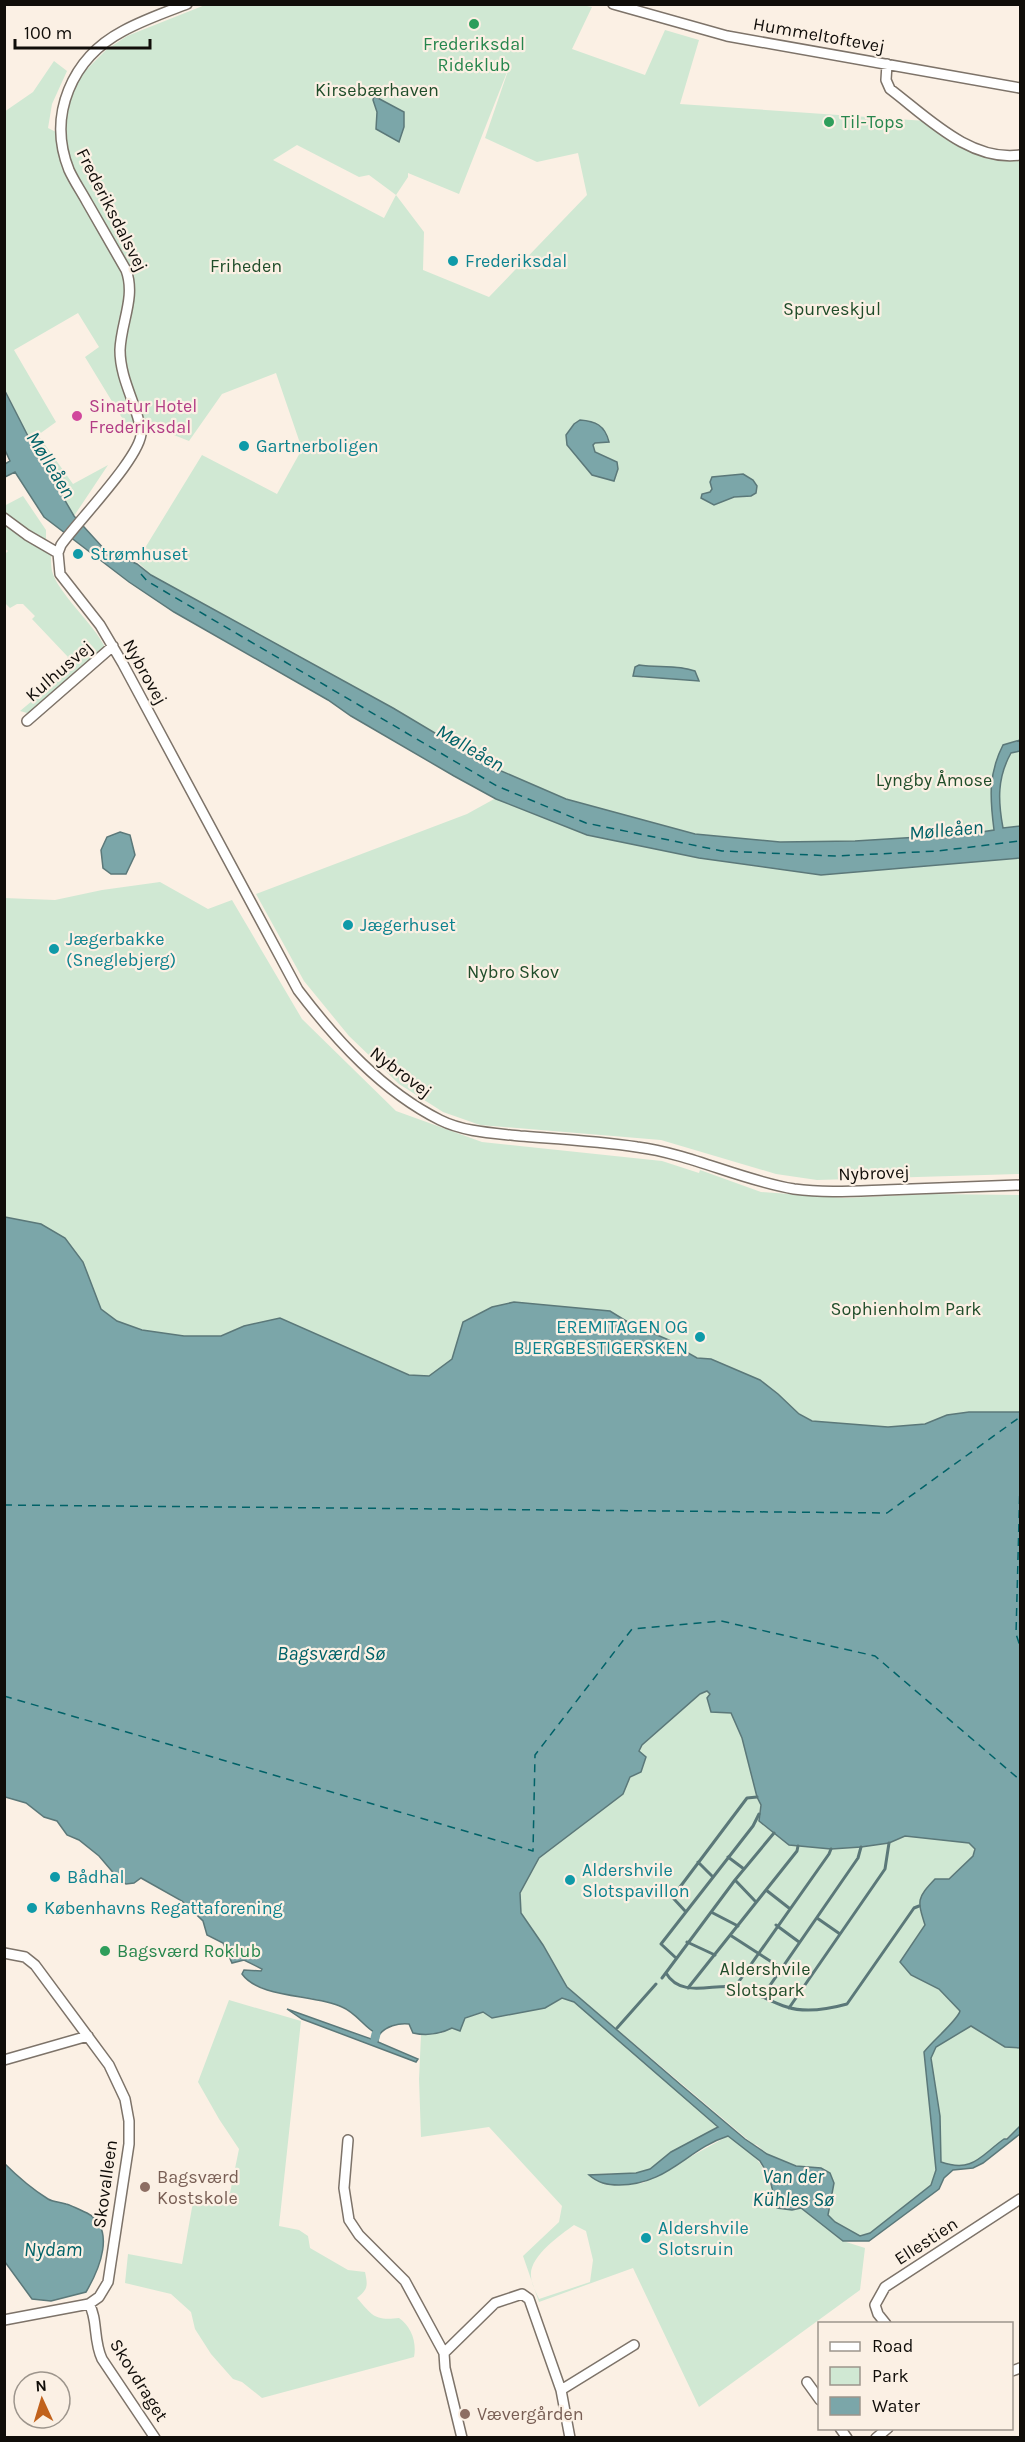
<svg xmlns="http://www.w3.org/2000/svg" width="1025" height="2442" viewBox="0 0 1025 2442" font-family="Karla,sans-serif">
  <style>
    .green { fill: #d0e8d3; fill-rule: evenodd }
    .water { fill: #7ba6a9; stroke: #5b7879; stroke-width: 1.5; fill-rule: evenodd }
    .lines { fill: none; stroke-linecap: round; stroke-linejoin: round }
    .stream { stroke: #5b7879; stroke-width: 3 }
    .canal { stroke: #7ba6a9; stroke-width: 9 }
    .ferry { stroke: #016268; stroke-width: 1.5; stroke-dasharray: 8 6; stroke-linecap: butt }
    .minor-casing { stroke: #7d7369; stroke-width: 12 }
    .minor { stroke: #fff; stroke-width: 9 }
    .leisure-dot { fill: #2e9e5b; stroke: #fbf0e4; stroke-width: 2 }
    .culture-dot { fill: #0f9aa8; stroke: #fbf0e4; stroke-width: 2 }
    .hotel-dot { fill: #d1479c; stroke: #fbf0e4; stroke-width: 2 }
    .education-dot { fill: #8d6e63; stroke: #fbf0e4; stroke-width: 2 }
    .labels { text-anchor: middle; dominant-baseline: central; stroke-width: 4.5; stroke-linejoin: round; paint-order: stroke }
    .street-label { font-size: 18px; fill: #100d09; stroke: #fbf0e4 }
    .leisure-label { font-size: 18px; fill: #27864d; stroke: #fbf0e4; text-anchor: start }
    .park-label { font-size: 18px; fill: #204d2a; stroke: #fbf0e4 }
    .culture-label { font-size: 18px; fill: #0d838f; stroke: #fbf0e4; text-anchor: start }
    .hotel-label { font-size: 18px; fill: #b23c85; stroke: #fbf0e4; text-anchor: start }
    .education-label { font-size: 18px; fill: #785e54; stroke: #fbf0e4; text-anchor: start }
    .water-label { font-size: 20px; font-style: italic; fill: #016268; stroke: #fbf0e4 }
  </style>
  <rect width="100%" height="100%" fill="#fbf0e4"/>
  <!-- green -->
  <path class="green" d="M 205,5 L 582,5 L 592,7 L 572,49 L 645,75 L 665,30 L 699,40 L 680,104 L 926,121 L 968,149 L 989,158 L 1020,159 L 1020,740 L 1003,745 L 994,830 L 968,834 L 855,841 L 780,842 L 695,834 L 566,799 L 492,767 L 393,708 L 151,575 L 137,561 L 202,455 L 277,494 L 302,449 L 276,373 L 222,394 L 189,441 L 156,428 L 130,431 L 85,357 L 99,347 L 78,313 L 14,350 L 56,422 L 38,435 L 73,484 L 108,465 L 74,516 L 30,440 L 5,389 L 4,112 L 33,92 L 54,61 L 67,71 L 52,104 L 48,128 L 64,136 L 68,104 L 78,78 L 106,50 L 127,36 ZM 511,62 L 485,138 L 537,162 L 578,153 L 587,195 L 489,297 L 423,270 L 424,232 L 396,195 L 408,177 L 408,173 L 459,194 ZM 297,145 L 359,177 L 369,175 L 396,195 L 384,218 L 273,160 ZM 580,420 C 595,421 605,425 609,442 L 594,443 L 593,445 L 595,452 L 617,462 L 618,469 L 614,481 L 592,475 L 567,445 L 566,435 L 574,424 ZM 639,665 C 659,669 676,664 695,671 L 686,679 L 643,678 Z
    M 23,496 L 46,530 L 46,541 L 5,516 L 4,506 Z
    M 5,523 L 51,556 C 51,561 51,566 52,571 C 57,592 93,623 105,647 L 33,711 L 27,713 L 20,711 L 38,696 L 68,657 L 32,619 L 35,616 L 23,604 L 17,604 L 10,608 L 5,603 L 4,555 L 8,551 L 5,549 Z
    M 1018,750 L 1020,751 L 1020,826 L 1003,829 C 999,807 992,761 1018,750 Z
    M 496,798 L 587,835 L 699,858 L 821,875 L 1020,858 L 1020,1174 L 817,1180 L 776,1174 L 661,1140 L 480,1125 L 443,1112 L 399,1084 L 349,1036 L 304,981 L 256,894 L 467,814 Z
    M 160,882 L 208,909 L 232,900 L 302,1019 L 396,1111 L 482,1142 L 662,1161 L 699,1173 L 700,1170 L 761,1192 L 844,1198 L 931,1194 L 1020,1195 L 1020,1412 L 969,1412 L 947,1415 L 925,1424 L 888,1427 L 812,1421 L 799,1415 L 778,1394 L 711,1359 L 697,1358 L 688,1353 L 681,1345 L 631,1324 L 610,1311 L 463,1322 L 453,1359 L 429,1376 L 409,1375 L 280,1319 L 244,1326 L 221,1336 L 184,1336 L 142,1330 L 117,1321 L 101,1309 L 83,1262 L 41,1224 L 5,1217 L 4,898 L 55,900 L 102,890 Z
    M 708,1691 L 727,1712 L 731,1713 L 742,1738 L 757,1797 L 761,1805 L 759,1814 L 789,1845 L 831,1849 L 861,1847 L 889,1843 L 905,1836 L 970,1843 L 975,1849 L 973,1856 L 919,1906 L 925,1925 L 900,1962 L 911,1975 L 939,1989 L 960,2011 C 958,2020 933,2041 925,2052 L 936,2170 L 931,2185 L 870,2233 L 860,2236 L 835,2222 L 828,2215 L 828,2205 L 833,2195 L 821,2168 L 796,2166 L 767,2154 L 757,2145 L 753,2144 L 567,1987 L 543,1945 L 521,1913 L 520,1893 L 539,1858 L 623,1794 L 630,1776 L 641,1771 L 646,1757 L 639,1751 L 642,1745 L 700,1694 Z
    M 563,1998 L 574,2002 L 591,2014 L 718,2127 L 671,2152 L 650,2169 L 636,2173 L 594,2174 L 606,2185 L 643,2183 L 728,2136 C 755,2156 766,2162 773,2197 L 792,2210 L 801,2208 L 843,2241 L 865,2248 L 860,2290 L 699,2407 L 633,2268 L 539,2302 L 523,2256 L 559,2222 L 562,2206 L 489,2127 L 421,2137 L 419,2079 L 421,2035 L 442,2033 L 465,2018 L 484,2012 L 545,2008 ZM 574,2225 L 586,2231 L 593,2260 L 590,2282 L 539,2299 C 536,2292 531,2283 531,2276 C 529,2257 560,2235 574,2225 Z
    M 229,2000 L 301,2021 L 279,2226 L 299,2230 L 308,2236 L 310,2248 L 348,2270 L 365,2272 C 368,2286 368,2289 357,2298 C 372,2315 374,2321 399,2318 C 411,2326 417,2342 414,2357 L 262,2398 L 242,2382 L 233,2379 L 211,2354 L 195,2329 L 191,2312 L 171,2294 L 125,2283 L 128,2254 L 182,2264 L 193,2202 L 230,2193 L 239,2149 L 219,2119 L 198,2082 Z
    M 971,2026 L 1005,2047 L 1020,2048 L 1020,2126 C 1014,2133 972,2166 964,2167 C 957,2168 948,2165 941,2162 L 931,2058 L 936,2047 Z"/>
  <!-- water -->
  <path class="water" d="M 374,96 L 404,112 L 404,127 L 399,142 L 376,129 L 377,112 L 373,100 Z
    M 4,389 L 30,440 L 74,516 L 105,550 L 137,564 L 151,575 L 393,708 L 492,767 L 566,799 L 695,834 L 780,842 L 855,841 L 968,834 L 994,830 C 990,799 988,774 1003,745 L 1020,740 L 1020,751 L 1011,753 C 997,778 998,801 1003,828 L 1020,826 L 1020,858 L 821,875 L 699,858 L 587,835 L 496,799 L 454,776 L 351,716 L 328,700 L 174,612 L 129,582 L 44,517 L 15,472 L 5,477 L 5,464 L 10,461 L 5,450 Z
    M 580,420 C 595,421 605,425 609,442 L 595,443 L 593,445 L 595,452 L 617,462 L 618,469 L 614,481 L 592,475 L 567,445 L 566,435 L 574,424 Z
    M 743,474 L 753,480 L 757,486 L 756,493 L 751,496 L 734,497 L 714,505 L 701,498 L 702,494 L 710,492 L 712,489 L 710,482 L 712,477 Z
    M 639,665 C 658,668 676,664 695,671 L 699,681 L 633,676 L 635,667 Z
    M 120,832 L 130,835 L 135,855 L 126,874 L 111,874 L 103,868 L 101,850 L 107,837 Z
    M 5,1217 L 41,1224 L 65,1238 L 83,1262 L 101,1309 L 117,1321 L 142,1330 L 184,1336 L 221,1336 L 244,1326 L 280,1318 L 409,1375 L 429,1376 L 452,1359 L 463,1322 L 492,1307 L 514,1302 L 610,1311 L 631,1324 L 681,1345 L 688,1353 L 697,1358 L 711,1359 L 760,1380 L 778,1394 L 799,1414 L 812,1421 L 888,1427 L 925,1424 L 947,1415 L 969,1412 L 1020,1412 L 1020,2048 L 1005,2047 L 971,2026 L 936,2047 L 931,2058 L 940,2116 L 941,2162 C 973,2173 980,2156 1004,2139 L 1007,2139 L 1020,2126 L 1020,2134 L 983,2163 L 973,2168 L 953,2170 L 944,2178 L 939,2189 L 869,2241 L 843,2241 L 801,2208 L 792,2210 L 777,2208 L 769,2176 L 760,2161 L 728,2136 C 687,2149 668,2185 619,2185 C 607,2185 598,2183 589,2175 L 636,2173 L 650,2169 L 671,2152 L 718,2127 L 574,2002 L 562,1998 L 545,2008 L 492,2018 L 483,2012 L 465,2018 L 460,2031 L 452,2028 C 440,2034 426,2036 413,2033 L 409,2024 C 398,2023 386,2026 379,2035 C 365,2029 357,2013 342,2007 C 315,1994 260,1999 242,1974 L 244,1970 L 261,1971 L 262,1969 L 244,1960 L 232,1963 L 223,1943 L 207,1935 L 203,1921 L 182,1901 L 141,1878 L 134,1883 L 126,1884 L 116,1876 L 99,1856 L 79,1840 L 67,1835 L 57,1821 L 44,1817 L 26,1803 L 5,1797 ZM 707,1691 L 710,1694 L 707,1698 L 711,1712 L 731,1713 L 742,1738 L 757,1797 L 761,1805 L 759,1821 L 789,1845 L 831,1849 L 861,1847 L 889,1843 L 905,1836 L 969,1843 L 975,1849 L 973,1856 L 949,1879 L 935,1879 C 917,1898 917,1900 925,1925 L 900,1962 L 911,1975 L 939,1989 L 960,2011 C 958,2020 932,2041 924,2052 L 936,2170 L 931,2185 L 870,2233 L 860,2236 L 835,2222 L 828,2215 L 834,2183 L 830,2173 L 821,2168 L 796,2166 L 767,2154 L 745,2139 L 681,2085 L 567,1987 L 543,1945 L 521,1913 L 520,1893 L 539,1858 L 623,1794 L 630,1777 L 641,1772 L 646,1757 L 639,1751 L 642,1745 L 700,1694 Z
    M 287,2009 L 371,2039 L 373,2037 L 378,2039 L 378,2042 L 418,2059 L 416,2062 L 302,2019 Z
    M 4,2163 C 17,2176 32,2189 48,2199 C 53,2202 60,2202 66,2204 C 73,2206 80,2210 87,2213 C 117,2229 99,2270 86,2292 L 51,2301 L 32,2299 L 5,2262 Z"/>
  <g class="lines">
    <!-- stream -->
    <path class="stream" d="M 728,1857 L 744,1869
      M 698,1862 L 712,1876
      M 735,1880 L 756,1902
      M 766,1890 L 789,1908
      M 686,1912 L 674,1899 L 680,1887 L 747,1798 L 757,1797
      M 711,1912 L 738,1926
      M 817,1918 L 840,1934
      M 776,1925 L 799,1942
      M 730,1935 L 781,1968
      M 687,1942 L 715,1955
      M 676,1958 L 661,1944 L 753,1826 L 759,1814
      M 666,1973 C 681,1999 714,1983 735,1987 C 753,1990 770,2002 787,2007 C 805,2013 829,2009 847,2004 L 914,1908 L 919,1906
      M 662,1978 L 735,1880 L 774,1833
      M 735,1987 L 829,1854 L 831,1849
      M 688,1988 L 797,1851 L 798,1846
      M 762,1997 L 858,1858 L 861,1847
      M 789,2008 L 885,1869 L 889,1843
      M 617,2028 L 656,1984"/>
    <!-- canal -->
    <path class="canal" d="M 375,2038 L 376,2034"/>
    <!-- ferry -->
    <path class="ferry" d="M 141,574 L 147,581 L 497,786 L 586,823 L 722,851 L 836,856 L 938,851 L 1020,841
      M 1020,1482 L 1016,1634 L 1020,1646
      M 4,1505 L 887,1513 L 1020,1417
      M 4,1696 L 533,1851 L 535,1755 L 632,1629 L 721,1621 L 875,1656 L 1020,1780"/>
    <defs>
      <path id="minor" d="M 187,4 C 166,12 143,20 123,31 C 72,58 47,115 69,170 C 74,181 81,191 87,202 C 100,225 113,247 126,270 C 136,297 121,322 120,350 C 120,379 136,403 141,430 C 146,452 75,524 61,545 L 58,553 L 60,574 L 100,625 L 123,664 L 298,990 C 336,1040 382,1091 440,1120 C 464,1132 493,1133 520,1136 C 559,1139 598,1141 637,1147 C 691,1154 740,1180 794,1189 C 824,1193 855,1191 885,1190 C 930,1188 975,1187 1020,1185
        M 613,4 L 727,36 L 1020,88
        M 887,64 L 886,80 L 890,89 C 927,117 970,162 1020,155
        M 4,518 L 27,535 L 58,553
        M 27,721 L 113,646
        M 4,1953 L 25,1957 L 35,1965 L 109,2065 L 125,2099 L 129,2121 L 129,2144 L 108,2282 L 99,2297 L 89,2304 L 4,2320
        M 4,2060 L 88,2036
        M 348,2140 L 344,2188 L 349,2220 L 359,2235 L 405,2281 L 444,2353 L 445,2368 L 462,2438
        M 89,2304 C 98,2319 93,2340 102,2359 L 155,2438
        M 886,2324 L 878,2314 L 875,2305 L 885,2287 L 1020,2199
        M 444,2353 L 495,2303 L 522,2294 L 529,2299 L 561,2390 L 570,2438
        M 1012,2371 L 1020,2368
        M 807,2382 L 820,2400
        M 561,2390 L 634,2345
        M 840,2428 L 847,2438
        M 876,2438 L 888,2428"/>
    </defs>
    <!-- minor casing -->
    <use href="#minor" class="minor-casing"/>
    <!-- minor -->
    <use href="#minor" class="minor"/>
  </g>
  <!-- markers -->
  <g class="leisure-dot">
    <circle cx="474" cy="24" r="6"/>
    <circle cx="829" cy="122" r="6"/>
    <circle cx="105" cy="1951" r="6"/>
  </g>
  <g class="culture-dot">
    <circle cx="453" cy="261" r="6"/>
    <circle cx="244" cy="446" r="6"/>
    <circle cx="78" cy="554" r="6"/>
    <circle cx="348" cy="925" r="6"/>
    <circle cx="54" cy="949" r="6"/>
    <circle cx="700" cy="1337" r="6"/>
    <circle cx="55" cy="1877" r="6"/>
    <circle cx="570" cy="1880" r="6"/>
    <circle cx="32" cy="1908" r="6"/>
    <circle cx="646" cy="2238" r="6"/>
  </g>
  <circle class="hotel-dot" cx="77" cy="416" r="6"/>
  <g class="education-dot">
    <circle cx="145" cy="2187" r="6"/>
    <circle cx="465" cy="2414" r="6"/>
  </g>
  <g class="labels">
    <!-- street labels -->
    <g class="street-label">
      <text transform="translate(819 35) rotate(10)">Hummeltoftevej</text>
      <text transform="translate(112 210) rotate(63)">Frederiksdalsvej</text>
      <text transform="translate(59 671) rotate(-41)">Kulhusvej</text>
      <text transform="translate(145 672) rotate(61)">Nybrovej</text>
      <text transform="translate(401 1072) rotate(37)">Nybrovej</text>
      <text transform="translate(874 1173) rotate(-2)">Nybrovej</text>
      <text transform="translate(105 2184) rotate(-82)">Skovalleen</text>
      <text transform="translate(926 2241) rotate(-33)">Ellestien</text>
      <text transform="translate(139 2380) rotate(58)">Skovdraget</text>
    </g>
    <!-- leisure labels -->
    <g class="leisure-label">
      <text x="474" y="44" text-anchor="middle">Frederiksdal<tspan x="474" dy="21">Rideklub</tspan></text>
      <text x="841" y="122">Til-Tops</text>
      <text x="117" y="1951">Bagsværd Roklub</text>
    </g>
    <!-- park labels -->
    <g class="park-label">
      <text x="377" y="90">Kirsebærhaven</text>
      <text x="246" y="266">Friheden</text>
      <text x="832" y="309">Spurveskjul</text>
      <text x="934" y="780">Lyngby Åmose</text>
      <text x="513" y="972">Nybro Skov</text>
      <text x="906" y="1309">Sophienholm Park</text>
      <text x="765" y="1969">Aldershvile<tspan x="765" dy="21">Slotspark</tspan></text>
    </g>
    <!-- culture labels -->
    <g class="culture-label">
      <text x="465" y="261">Frederiksdal</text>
      <text x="256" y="446">Gartnerboligen</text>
      <text x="90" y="554">Strømhuset</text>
      <text x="360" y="925">Jægerhuset</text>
      <text x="66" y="939">Jægerbakke<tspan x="66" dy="21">(Sneglebjerg)</tspan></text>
      <text x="688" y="1327" text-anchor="end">EREMITAGEN OG<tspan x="688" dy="21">BJERGBESTIGERSKEN</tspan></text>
      <text x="582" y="1870">Aldershvile<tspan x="582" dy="21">Slotspavillon</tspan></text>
      <text x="67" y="1877">Bådhal</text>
      <text x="44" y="1908">Københavns Regattaforening</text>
      <text x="658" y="2228">Aldershvile<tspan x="658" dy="21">Slotsruin</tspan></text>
    </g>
    <!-- hotel labels -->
    <g class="hotel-label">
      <text x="89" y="406">Sinatur Hotel<tspan x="89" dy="21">Frederiksdal</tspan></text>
    </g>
    <!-- education labels -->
    <g class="education-label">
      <text x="157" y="2177">Bagsværd<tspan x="157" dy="21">Kostskole</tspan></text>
      <text x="477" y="2414">Vævergården</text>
    </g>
    <!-- water labels -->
    <g class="water-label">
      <text transform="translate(51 465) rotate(58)">Mølleåen</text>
      <text transform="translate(470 748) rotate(30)">Mølleåen</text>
      <text transform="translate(946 830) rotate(-5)">Mølleåen</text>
      <text x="331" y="1653">Bagsværd Sø</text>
      <text x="793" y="2176">Van der<tspan x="793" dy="23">Kühles Sø</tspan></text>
      <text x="53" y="2249">Nydam</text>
    </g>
  </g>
  <!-- border -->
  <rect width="1025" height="2442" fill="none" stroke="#100d09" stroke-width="12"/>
  <!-- legend -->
  <rect x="818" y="2322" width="195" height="108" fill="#fbf0e4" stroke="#9d958c" stroke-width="1.5"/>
  <rect x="830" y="2342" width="30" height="9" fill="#ffffff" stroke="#9d958c" stroke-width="1.5"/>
  <text x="872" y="2352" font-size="18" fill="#100d09">Road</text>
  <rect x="830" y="2367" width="30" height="18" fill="#d0e8d3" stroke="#9d958c" stroke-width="1.5"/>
  <text x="872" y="2382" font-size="18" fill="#100d09">Park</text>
  <rect x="830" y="2397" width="30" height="18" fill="#7ba6a9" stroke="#9d958c" stroke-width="1.5"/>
  <text x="872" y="2412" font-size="18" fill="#100d09">Water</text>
  <!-- north arrow -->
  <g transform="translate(42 2400) rotate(356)"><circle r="28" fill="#fbf0e4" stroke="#9d958c" stroke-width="1.5"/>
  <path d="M0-4.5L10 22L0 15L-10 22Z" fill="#c1621c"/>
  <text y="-9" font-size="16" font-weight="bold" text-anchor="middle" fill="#100d09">N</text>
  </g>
  <!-- scale -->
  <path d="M15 39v9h135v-9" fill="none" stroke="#100d09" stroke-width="3"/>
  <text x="24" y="39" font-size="18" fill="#100d09" stroke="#fbf0e4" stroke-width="4.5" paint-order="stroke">100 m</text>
</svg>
